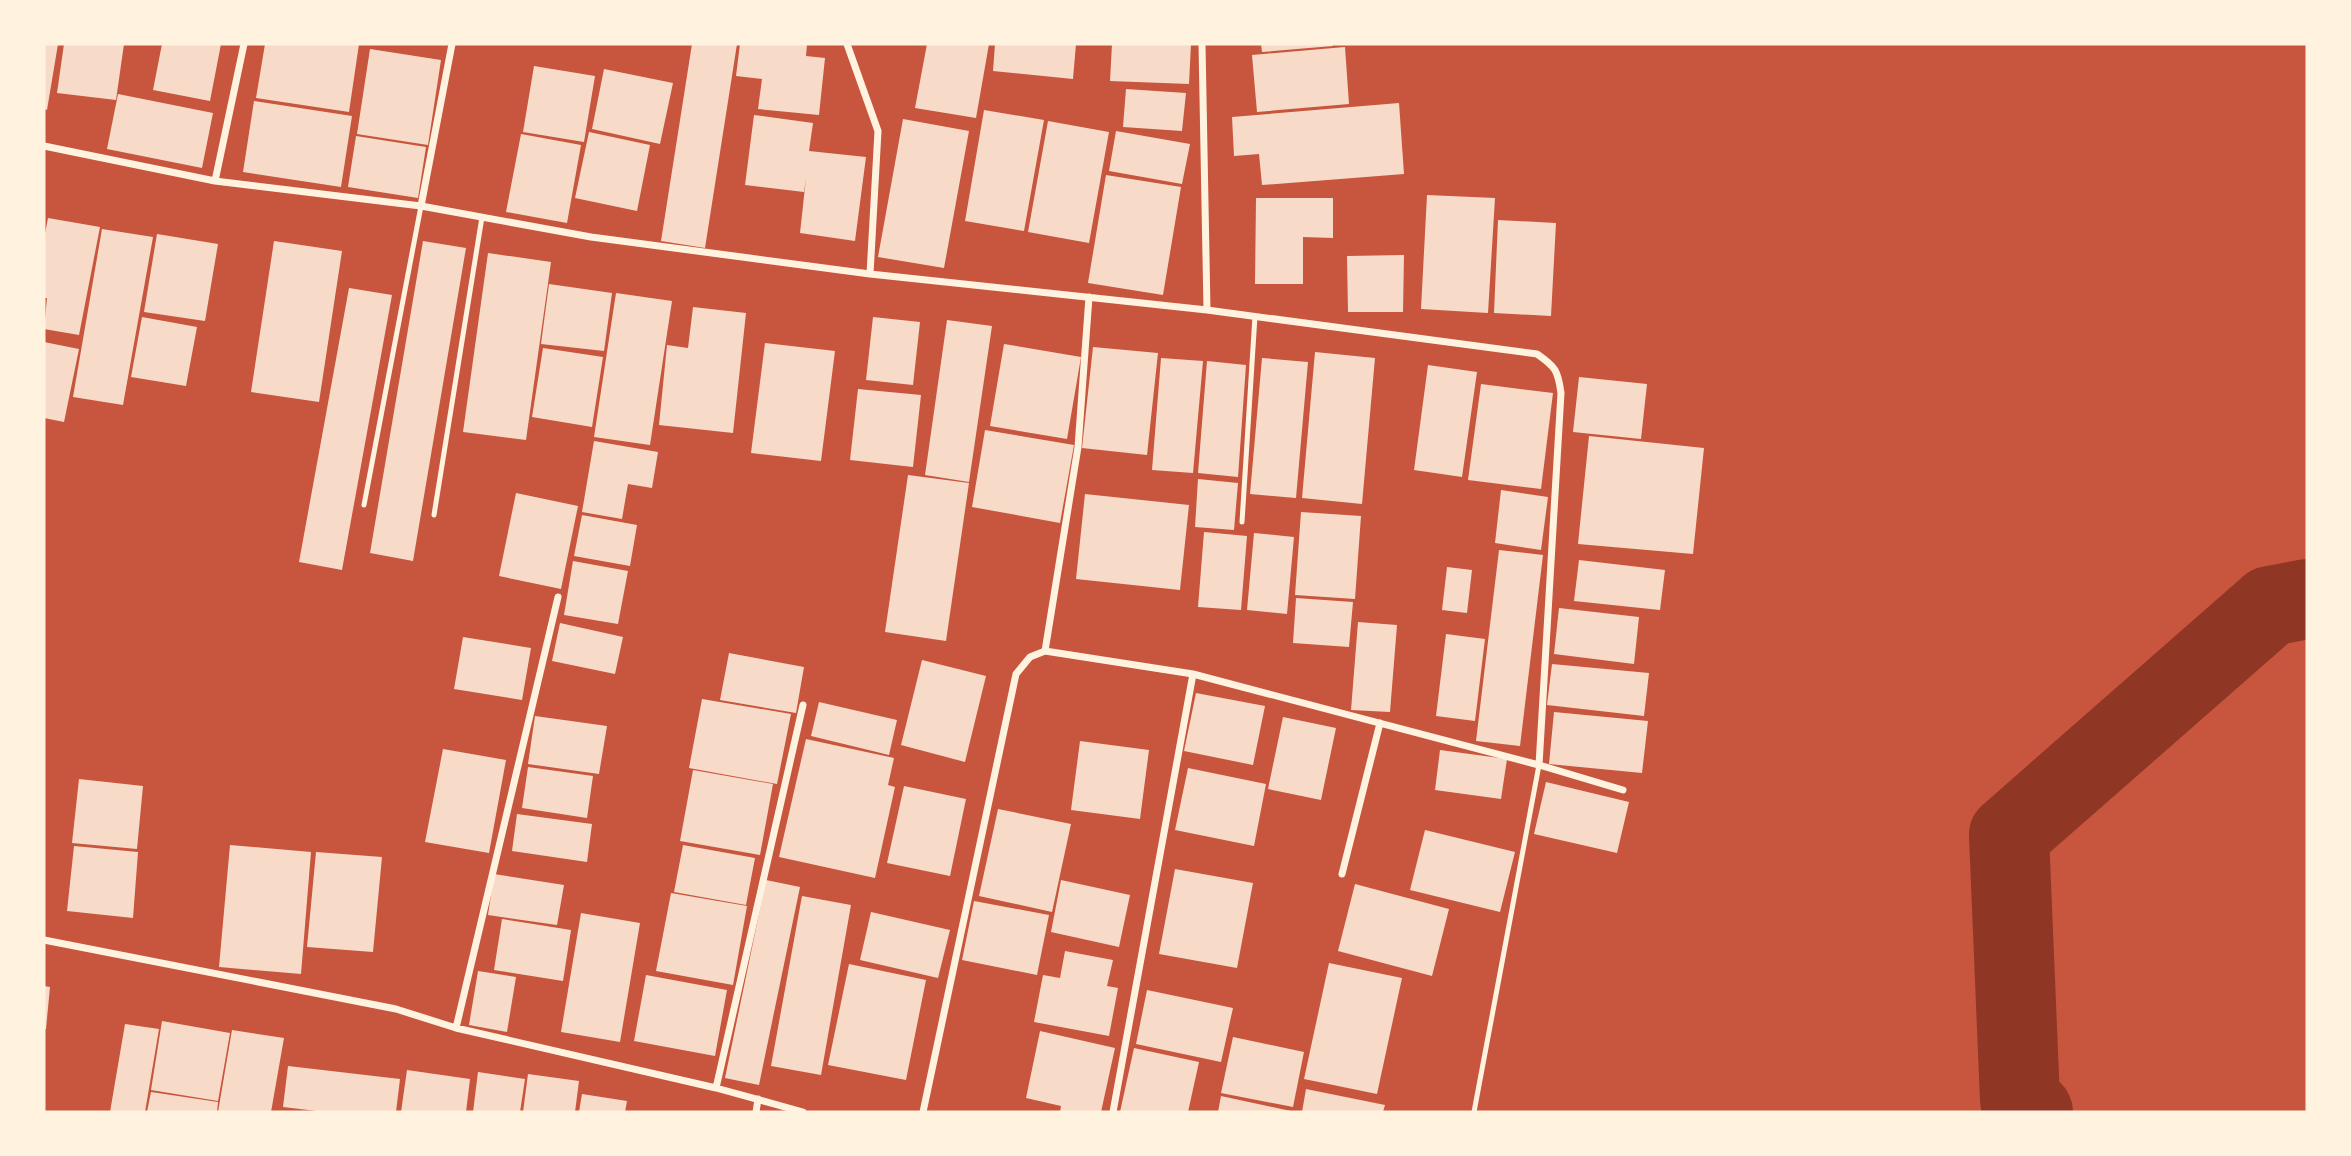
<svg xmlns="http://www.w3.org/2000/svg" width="2351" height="1156" viewBox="0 0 2351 1156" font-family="'DejaVu Sans',sans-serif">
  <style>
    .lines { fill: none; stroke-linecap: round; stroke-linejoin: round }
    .river { stroke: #8f3625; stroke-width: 80 }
    .building { fill: #f7dbc8 }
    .service { stroke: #fff3e0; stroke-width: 5 }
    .minor { stroke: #fff3e0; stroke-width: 7 }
  </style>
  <rect width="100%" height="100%" fill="#c8553d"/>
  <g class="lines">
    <!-- river -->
    <path class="river" d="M 2033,1112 L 2020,1100 L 2009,835 L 2270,606 L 2307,599"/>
  </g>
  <!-- building -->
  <path class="building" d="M 44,44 L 58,44 L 47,110 L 44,109 Z
    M 64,44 L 124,44 L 116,100 L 57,93 Z
    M 162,44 L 221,44 L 210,101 L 153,90 Z
    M 265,44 L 359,44 L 349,112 L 256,98 Z
    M 692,44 L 737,44 L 705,248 L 661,241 Z
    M 740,44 L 807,44 L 806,56 L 825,58 L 819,115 L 758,109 L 762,79 L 736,76 Z
    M 927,44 L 989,44 L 976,118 L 915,108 Z
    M 995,44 L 1076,44 L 1073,79 L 993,71 Z
    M 1112,44 L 1191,44 L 1189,84 L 1110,81 Z
    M 1261,44 L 1332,44 L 1333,46 L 1262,52 Z
    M 1345,47 L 1349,104 L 1257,112 L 1252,55 Z
    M 370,49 L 441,60 L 428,145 L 357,134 Z
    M 534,66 L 595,76 L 584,142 L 523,132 Z
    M 604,69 L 673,83 L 660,144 L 592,129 Z
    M 1126,89 L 1186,93 L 1182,131 L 1123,127 Z
    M 118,94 L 213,113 L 202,168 L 107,149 Z
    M 254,101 L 352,116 L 341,187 L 243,172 Z
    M 1399,103 L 1404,174 L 1262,185 L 1259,154 L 1234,156 L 1232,117 Z
    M 984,110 L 1044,120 L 1024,231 L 965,221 Z
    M 754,115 L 813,123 L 809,151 L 866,157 L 855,241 L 800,233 L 806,178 L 804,192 L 745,185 Z
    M 903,119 L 969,131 L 944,268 L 878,257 Z
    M 1048,121 L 1109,132 L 1089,243 L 1028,232 Z
    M 1116,131 L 1190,144 L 1182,184 L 1109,171 Z
    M 589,132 L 650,145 L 637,211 L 575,198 Z
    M 521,134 L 581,145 L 567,223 L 506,212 Z
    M 356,136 L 426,147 L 418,198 L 348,187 Z
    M 1106,175 L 1181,187 L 1163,295 L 1088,283 Z
    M 1427,195 L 1495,198 L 1488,313 L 1421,309 Z
    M 1256,198 L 1333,198 L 1333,238 L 1303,237 L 1303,284 L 1255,284 Z
    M 48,218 L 100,227 L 79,335 L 44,329 L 47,298 L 44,298 L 44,239 Z
    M 1498,220 L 1556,223 L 1551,316 L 1494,313 Z
    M 102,229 L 153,237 L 123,405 L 73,397 Z
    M 157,234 L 218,244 L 205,321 L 144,312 Z
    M 274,241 L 342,251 L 319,402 L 251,392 Z
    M 423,241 L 466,248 L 413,561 L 370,553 Z
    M 488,253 L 551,262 L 526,440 L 463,432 Z
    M 1404,255 L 1403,312 L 1348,312 L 1347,256 Z
    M 549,284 L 612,293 L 604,351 L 541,344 Z
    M 349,288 L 392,295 L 342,570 L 299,562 Z
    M 616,293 L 672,301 L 650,445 L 594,437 Z
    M 693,307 L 746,313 L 733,433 L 659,425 L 667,345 L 688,348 Z
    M 142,317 L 197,327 L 186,386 L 131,377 Z
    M 873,317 L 920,322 L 913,385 L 866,380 Z
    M 947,320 L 992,326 L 969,482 L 925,475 Z
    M 44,342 L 79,349 L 64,422 L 44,418 Z
    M 765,343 L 835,351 L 821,461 L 751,453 Z
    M 1004,344 L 1081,357 L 1067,439 L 990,426 Z
    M 1093,347 L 1158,353 L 1147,455 L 1082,448 Z
    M 543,348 L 603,357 L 592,427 L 532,417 Z
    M 1315,352 L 1375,358 L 1362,504 L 1302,498 Z
    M 1161,358 L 1203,361 L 1193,473 L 1152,470 Z
    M 1262,358 L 1308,362 L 1296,498 L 1250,494 Z
    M 1207,361 L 1246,365 L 1238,477 L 1198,473 Z
    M 1428,365 L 1477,372 L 1462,477 L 1414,470 Z
    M 1579,377 L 1647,384 L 1641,439 L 1573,432 Z
    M 1481,384 L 1553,393 L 1541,489 L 1468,480 Z
    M 858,389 L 921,395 L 913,467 L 850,460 Z
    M 985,430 L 1074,445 L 1060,523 L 972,507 Z
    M 1589,436 L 1704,448 L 1693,554 L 1578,544 Z
    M 594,441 L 658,452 L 652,488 L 628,484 L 622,519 L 582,512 Z
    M 908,475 L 969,483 L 946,641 L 885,632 Z
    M 1198,479 L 1238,483 L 1234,530 L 1195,527 Z
    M 1501,490 L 1548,497 L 1541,550 L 1495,543 Z
    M 516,493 L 578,506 L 561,589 L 499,576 Z
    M 1085,494 L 1189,505 L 1180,590 L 1076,579 Z
    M 1301,512 L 1361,516 L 1355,599 L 1295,595 Z
    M 582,515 L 637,525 L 630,566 L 574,556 Z
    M 1204,532 L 1247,536 L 1241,610 L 1198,607 Z
    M 1254,533 L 1294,537 L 1287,614 L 1247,610 Z
    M 1499,550 L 1543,555 L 1520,746 L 1476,741 Z
    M 1579,560 L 1665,570 L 1660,610 L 1574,601 Z
    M 573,561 L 628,571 L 618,624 L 564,615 Z
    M 1447,567 L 1472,570 L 1467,613 L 1442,610 Z
    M 1296,598 L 1353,602 L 1349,647 L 1293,643 Z
    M 1559,608 L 1639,617 L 1634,664 L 1554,654 Z
    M 1358,622 L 1397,625 L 1390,712 L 1351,710 Z
    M 560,623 L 623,637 L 615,674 L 552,661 Z
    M 1446,634 L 1485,639 L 1475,721 L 1436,716 Z
    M 463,637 L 531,648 L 522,700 L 454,689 Z
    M 729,653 L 804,667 L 796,713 L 720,700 Z
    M 922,660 L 986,676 L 965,762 L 901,745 Z
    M 1552,664 L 1649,673 L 1644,716 L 1547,705 Z
    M 1196,693 L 1265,706 L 1253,765 L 1184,751 Z
    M 702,699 L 791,714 L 777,784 L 689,768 Z
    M 819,702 L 897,720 L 889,755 L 811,736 Z
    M 1554,712 L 1648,721 L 1642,773 L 1549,764 Z
    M 535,716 L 607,726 L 599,774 L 528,764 Z
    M 1283,717 L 1336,728 L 1321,800 L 1268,789 Z
    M 806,739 L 894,758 L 888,785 L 895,787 L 875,878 L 779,857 Z
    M 1080,741 L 1149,750 L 1140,819 L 1071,810 Z
    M 443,749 L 506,760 L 489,853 L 425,842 Z
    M 1440,750 L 1507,759 L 1501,799 L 1435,790 Z
    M 528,767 L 593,776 L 587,818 L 522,808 Z
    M 1188,768 L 1266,784 L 1254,846 L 1175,830 Z
    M 693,770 L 773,784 L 760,855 L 680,841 Z
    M 79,779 L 143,786 L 137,849 L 72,843 Z
    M 1546,782 L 1629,802 L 1617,853 L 1534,834 Z
    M 904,786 L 966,799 L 950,876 L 887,863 Z
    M 998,809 L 1071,824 L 1052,912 L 979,896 Z
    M 517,814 L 592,824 L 587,862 L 512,851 Z
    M 1425,830 L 1515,852 L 1500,912 L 1410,890 Z
    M 230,845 L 311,852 L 301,974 L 219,967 Z
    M 683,845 L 755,858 L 746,905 L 674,892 Z
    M 74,846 L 138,852 L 133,918 L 67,911 Z
    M 316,852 L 382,857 L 373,952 L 307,947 Z
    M 1175,869 L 1253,883 L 1237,968 L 1159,954 Z
    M 494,874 L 564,885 L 557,925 L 488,915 Z
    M 766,880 L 800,887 L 759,1085 L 725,1078 Z
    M 1061,880 L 1130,895 L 1119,947 L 1051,932 Z
    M 1355,884 L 1449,909 L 1432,976 L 1338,951 Z
    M 671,893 L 747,906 L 733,985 L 656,971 Z
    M 802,896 L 851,905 L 821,1075 L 771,1066 Z
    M 974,901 L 1049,915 L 1037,975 L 962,960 Z
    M 871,912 L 950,930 L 938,978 L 860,960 Z
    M 581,913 L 640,923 L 620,1042 L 561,1032 Z
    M 502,919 L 571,930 L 563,981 L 494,970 Z
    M 1065,951 L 1113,960 L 1107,986 L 1118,988 L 1109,1036 L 1034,1022 L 1043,975 L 1060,978 Z
    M 1329,963 L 1402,978 L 1377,1094 L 1304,1079 Z
    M 849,964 L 926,980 L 906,1080 L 828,1065 Z
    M 478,971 L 516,977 L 507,1032 L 469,1025 Z
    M 646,975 L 727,990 L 715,1056 L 634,1041 Z
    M 44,986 L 50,987 L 46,1029 L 44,1029 Z
    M 1147,990 L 1233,1008 L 1221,1062 L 1136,1044 Z
    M 162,1021 L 230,1033 L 218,1101 L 151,1090 Z
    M 125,1024 L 159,1029 L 145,1112 L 110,1112 Z
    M 232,1030 L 284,1038 L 271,1112 L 218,1112 Z
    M 1040,1031 L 1115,1048 L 1101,1112 L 1060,1112 L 1061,1106 L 1026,1098 Z
    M 1233,1037 L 1304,1052 L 1293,1107 L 1221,1093 Z
    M 1134,1048 L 1199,1062 L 1188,1112 L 1120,1112 Z
    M 288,1066 L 400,1079 L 396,1112 L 325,1112 L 283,1107 Z
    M 407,1070 L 470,1079 L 466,1112 L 401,1112 Z
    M 478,1072 L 525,1079 L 520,1112 L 473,1112 Z
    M 528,1074 L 579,1081 L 575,1112 L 523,1112 Z
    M 1306,1089 L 1385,1105 L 1383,1112 L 1302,1112 Z
    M 151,1092 L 218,1102 L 217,1112 L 147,1112 Z
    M 582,1094 L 627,1101 L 625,1112 L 579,1112 Z
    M 1221,1096 L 1291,1111 L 1291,1112 L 1218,1112 Z"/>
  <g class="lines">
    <!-- service -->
    <path class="service" d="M 364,505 L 421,206
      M 434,515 L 482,217
      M 1242,522 L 1255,316
      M 1474,1112 L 1539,765"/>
    <!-- minor -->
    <path class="minor" d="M 847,44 L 878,131 L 870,274
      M 1202,44 L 1207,310
      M 44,146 L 215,181 L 421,206 L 591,237 L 870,274 L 1207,310 L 1537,354 C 1556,367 1558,371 1561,393 L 1539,765
      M 215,181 L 244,44
      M 421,206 L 452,44
      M 1045,651 L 1193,674 L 1539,765 L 1623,790
      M 1342,874 L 1380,723
      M 44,940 L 396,1009 L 456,1028 L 716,1088 L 803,1112
      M 456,1028 L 558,597
      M 716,1088 L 803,705
      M 756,1112 L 758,1099
      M 923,1112 L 1016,674 L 1030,657 L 1045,651 L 1078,447 L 1089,297
      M 1113,1112 L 1193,674"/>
  </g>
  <!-- border -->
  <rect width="2351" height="1156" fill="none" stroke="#fff3e0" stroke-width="91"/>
</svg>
